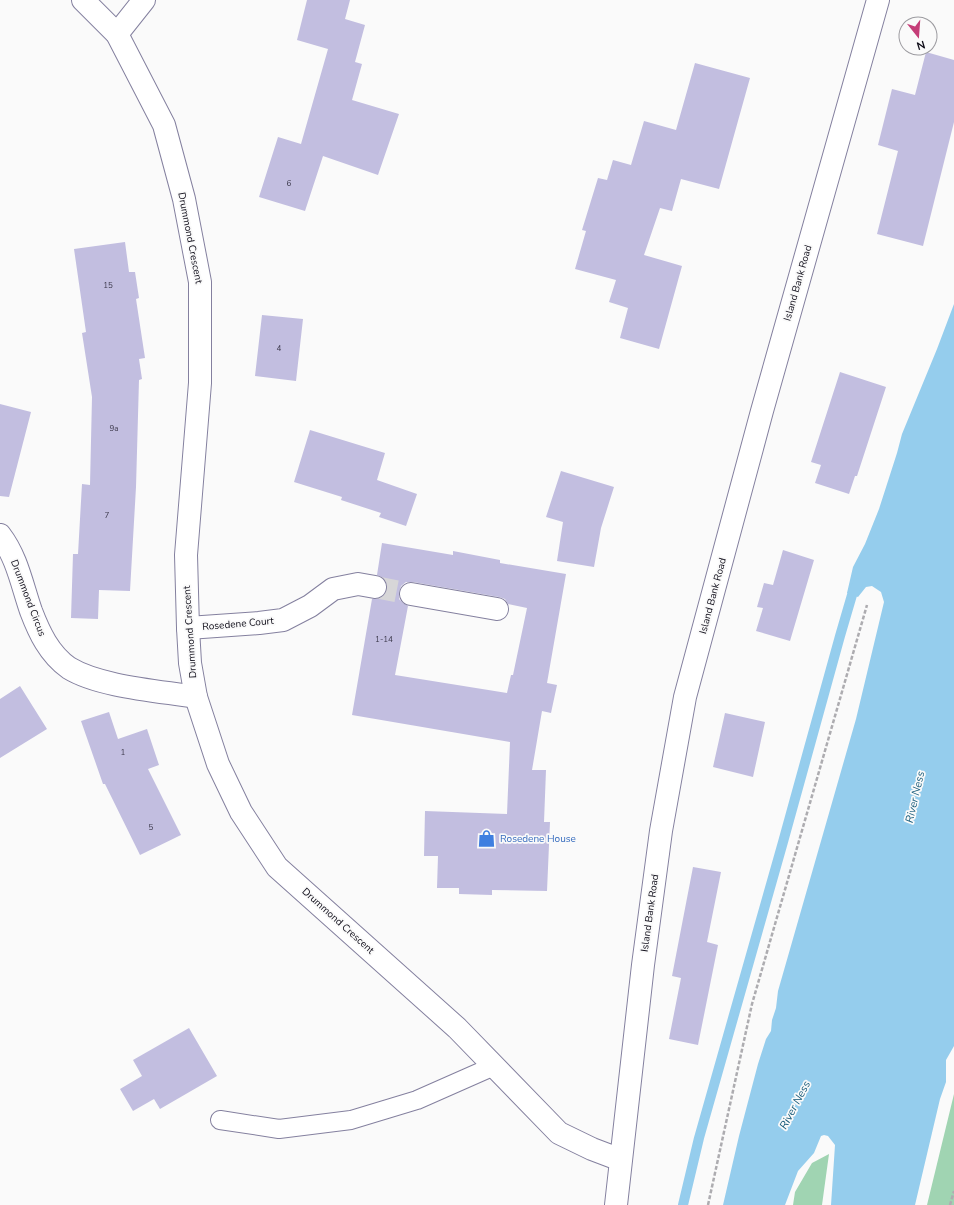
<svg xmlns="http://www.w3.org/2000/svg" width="954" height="1205" viewBox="0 0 954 1205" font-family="'Nunito Sans',sans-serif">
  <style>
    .forest { fill: #a0d4b2 }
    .water { fill: #95cded }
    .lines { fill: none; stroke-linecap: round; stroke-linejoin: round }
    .stream { stroke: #95cded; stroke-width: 10 }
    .building { fill: #c2bee0; fill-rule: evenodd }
    .street-tunnel { stroke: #d7d6d8; stroke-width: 22; stroke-dasharray: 22 11; stroke-linecap: butt }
    .lane-casing { stroke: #84809f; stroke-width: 20 }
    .street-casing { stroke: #84809f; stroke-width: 24 }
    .secondary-casing { stroke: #84809f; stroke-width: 24 }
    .path { stroke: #adacb0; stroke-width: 2.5; stroke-dasharray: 4 2; stroke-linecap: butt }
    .lane { stroke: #fff; stroke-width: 18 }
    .street { stroke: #fff; stroke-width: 22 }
    .secondary { stroke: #fff; stroke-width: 22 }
    .labels { text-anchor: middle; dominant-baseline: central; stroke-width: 3.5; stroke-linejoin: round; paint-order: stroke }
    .number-label { font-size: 8px; fill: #3b384a }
    .street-label { font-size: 10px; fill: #0e0c18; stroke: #fafafa }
    .shop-label { font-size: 10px; fill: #366cbe; stroke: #fafafa; text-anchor: start }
    .water-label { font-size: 11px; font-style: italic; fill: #165a79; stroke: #fafafa }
  </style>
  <rect width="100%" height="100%" fill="#fafafa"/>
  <!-- forest -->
  <path class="forest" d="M 954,1094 L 954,1205 L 927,1205 Z
    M 829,1154 L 822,1205 L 793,1205 L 795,1192 L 812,1163 Z"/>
  <!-- water -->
  <path class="water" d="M 954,304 L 954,1046 L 946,1060 L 946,1082 L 940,1099 L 915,1205 L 831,1205 L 835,1145 L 828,1136 L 824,1135 L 821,1136 L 814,1153 L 798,1171 L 785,1205 L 723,1205 L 739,1136 L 758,1064 L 766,1039 L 771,1031 L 772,1020 L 776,1008 L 778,991 L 856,719 L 884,602 L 881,592 L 872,586 L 866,587 L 858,597 L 847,593 L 853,567 L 865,544 L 879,509 L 897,453 L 902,434 L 937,349 Z"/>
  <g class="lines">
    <!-- stream -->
    <path class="stream" d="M 683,1205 L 699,1138 L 783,842 L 840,636 L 852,595 L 858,583"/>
  </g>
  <!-- building -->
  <path class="building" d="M 307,0 L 350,0 L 345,19 L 365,25 L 355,62 L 362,64 L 352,100 L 399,114 L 378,175 L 323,156 L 305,211 L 259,197 L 278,137 L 301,144 L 328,49 L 297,40 Z
    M 926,52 L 954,60 L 954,122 L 923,246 L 877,234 L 898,151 L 878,145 L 892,89 L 915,95 Z
    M 695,63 L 750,78 L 719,189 L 681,179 L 672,211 L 660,208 L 644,255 L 682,266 L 659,349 L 620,338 L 628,308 L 609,302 L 616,280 L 575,269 L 586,231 L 582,230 L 598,178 L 607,180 L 613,160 L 631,165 L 644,121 L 676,130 Z
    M 125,242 L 129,272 L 135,272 L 139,298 L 136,299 L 145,358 L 139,359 L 142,379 L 139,380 L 136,487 L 130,591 L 99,590 L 98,619 L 71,618 L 73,554 L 78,554 L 82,484 L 90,485 L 92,397 L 82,333 L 86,332 L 74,249 Z
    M 262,315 L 303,319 L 296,381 L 255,376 Z
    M 840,372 L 886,387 L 857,476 L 855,476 L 849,494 L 815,483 L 821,465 L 811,462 Z
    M 0,404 L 31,412 L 9,497 L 0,496 Z
    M 310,430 L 385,453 L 377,480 L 417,494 L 406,526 L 379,517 L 381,513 L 341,500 L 342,497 L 294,482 Z
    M 561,471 L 614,487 L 601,528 L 594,567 L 557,561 L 563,522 L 546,517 Z
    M 382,543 L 453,555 L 453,551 L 500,560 L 500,563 L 566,574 L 547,683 L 557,685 L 551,713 L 542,711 L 532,770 L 546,770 L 544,822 L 550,822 L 547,891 L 492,890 L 492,895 L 459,894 L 459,888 L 437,888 L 438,856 L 424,856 L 425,811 L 507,814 L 510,742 L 352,715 L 372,599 L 380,599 L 385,595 L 387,589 L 387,582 L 383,578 L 377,575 ZM 406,582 L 413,582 L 499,597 L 505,599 L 508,604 L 527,608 L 513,675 L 511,675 L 507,693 L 395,675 L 408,606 L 403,603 L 399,599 L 399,592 L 401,586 Z
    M 783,550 L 814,560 L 790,641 L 756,631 L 763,608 L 757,607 L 764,583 L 773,585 Z
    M 20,686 L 47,729 L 0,758 L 0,699 Z
    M 109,712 L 118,739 L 147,729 L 159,765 L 148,769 L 181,835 L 140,855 L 105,784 L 103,784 L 81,721 Z
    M 725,713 L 765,722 L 753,777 L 713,767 Z
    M 693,867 L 721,872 L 707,942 L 718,945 L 698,1045 L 669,1039 L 681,978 L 672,976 Z
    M 189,1028 L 217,1076 L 160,1109 L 154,1099 L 133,1111 L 120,1089 L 142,1076 L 133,1060 Z"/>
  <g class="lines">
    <!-- street-tunnel -->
    <path class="street-tunnel" d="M 375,587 L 411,594"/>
    <defs>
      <path id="lane" d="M 220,1120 L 279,1129 L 351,1120 L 417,1100 L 494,1066"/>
      <path id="street" d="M 117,34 L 144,0
        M 0,535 C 17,557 22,585 31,611 C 39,632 49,654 69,668 C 100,687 160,691 196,697
        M 411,594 L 497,609
        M 188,628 L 259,623 L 283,620 L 310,606 L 333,589 L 358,584 L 375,587"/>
      <path id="secondary" d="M 83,0 L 117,34 L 164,125 L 184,199 L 200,282 L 200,383 L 186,555 L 188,628 L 190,663 L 196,697 L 218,764 L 241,812 L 277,867 L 457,1028 L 559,1133 L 592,1149 L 621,1160
        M 616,1205 L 643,965 L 661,831 L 685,697 L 762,411 L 878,0"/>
    </defs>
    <!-- lane casing -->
    <use href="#lane" class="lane-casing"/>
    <!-- street casing -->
    <use href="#street" class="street-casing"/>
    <!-- secondary casing -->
    <use href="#secondary" class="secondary-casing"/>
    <!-- path -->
    <path class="path" d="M 708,1205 L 752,1004 L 867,605
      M 950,1205 L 954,1191"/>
    <!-- lane -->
    <use href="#lane" class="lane"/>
    <!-- street -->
    <use href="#street" class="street"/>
    <!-- secondary -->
    <use href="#secondary" class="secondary"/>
  </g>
  <!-- icons -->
  <defs>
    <symbol id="shop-bare" viewBox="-9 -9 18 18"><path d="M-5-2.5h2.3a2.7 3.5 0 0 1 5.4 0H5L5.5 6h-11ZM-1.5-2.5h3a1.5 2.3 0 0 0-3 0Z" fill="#3f7fe0" stroke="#fafafa" stroke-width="2.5" paint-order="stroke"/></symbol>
  </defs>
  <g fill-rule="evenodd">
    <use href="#shop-bare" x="474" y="826" width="25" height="25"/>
  </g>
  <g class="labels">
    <!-- number labels -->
    <g class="number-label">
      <text x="289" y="183">6</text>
      <text x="108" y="285">15</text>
      <text x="279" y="348">4</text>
      <text x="114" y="428">9a</text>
      <text x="107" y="515">7</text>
      <text x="384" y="639">1-14</text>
      <text x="123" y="752">1</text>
      <text x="151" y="827">5</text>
    </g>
    <!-- street labels -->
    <g class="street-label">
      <text transform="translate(190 238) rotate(79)">Drummond Crescent</text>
      <text transform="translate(798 283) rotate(-74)">Island Bank Road</text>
      <text transform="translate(713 596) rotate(-75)">Island Bank Road</text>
      <text transform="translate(28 598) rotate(69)">Drummond Circus</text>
      <text transform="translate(238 624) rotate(-5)">Rosedene Court</text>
      <text transform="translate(190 632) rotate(-94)">Drummond Crescent</text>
      <text transform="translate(650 913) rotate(-82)">Island Bank Road</text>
      <text transform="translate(338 921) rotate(42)">Drummond Crescent</text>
    </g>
    <!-- shop labels -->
    <g class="shop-label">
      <text x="500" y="839">Rosedene House</text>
    </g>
    <!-- water labels -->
    <g class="water-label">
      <text transform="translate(915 797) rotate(-77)">River Ness</text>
      <text transform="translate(795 1105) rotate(-62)">River Ness</text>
    </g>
  </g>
  <!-- north arrow -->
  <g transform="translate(918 36) rotate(163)"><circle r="19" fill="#fafafa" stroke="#9c9ba0"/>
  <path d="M0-3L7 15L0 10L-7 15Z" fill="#c53d78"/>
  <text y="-6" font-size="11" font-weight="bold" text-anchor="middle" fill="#0e0c18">N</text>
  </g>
</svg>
